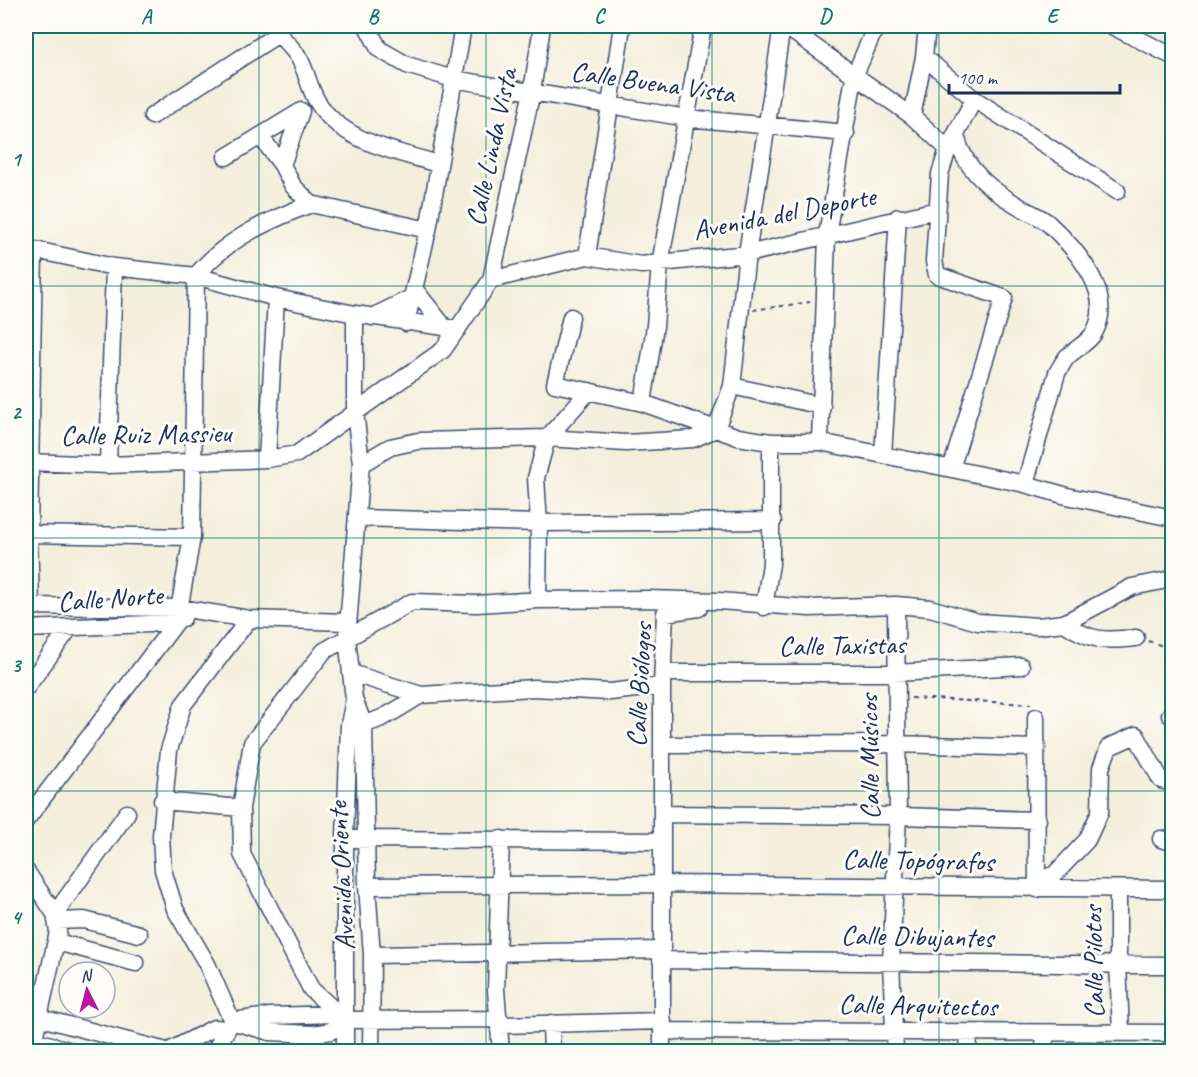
<svg xmlns="http://www.w3.org/2000/svg" width="1198" height="1077" viewBox="0 0 1198 1077" font-family="Caveat,sans-serif">
  <style>
    .lines { fill: none; stroke-linecap: round; stroke-linejoin: round }
    .minor-casing { stroke: #3b4c71; stroke-width: 19 }
    .path { stroke: #3b4c71; stroke-width: 2; stroke-dasharray: 4.5 4.5; stroke-linecap: butt }
    .minor { stroke: #fff; stroke-width: 16 }
    .grid { fill: none; stroke: #0f766e; stroke-width: 1.5; stroke-opacity: 0.55 }
    .labels { text-anchor: middle; dominant-baseline: central; stroke-width: 6; stroke-linejoin: round; paint-order: stroke }
    .street-label { font-size: 28px; fill: #1b2f5e; stroke: #fdfcf7 }
    .neatline { fill: none; stroke: #0f766e; stroke-width: 2 }
    .grid-label { font-size: 20px; text-anchor: middle; font-weight: bold; fill: #0f766e }
  </style>
  <rect width="100%" height="100%" fill="#fdfcf7"/>
  <filter id="ink" filterUnits="userSpaceOnUse"><feTurbulence type="fractalNoise" baseFrequency=".0167" numOctaves="2"/><feDisplacementMap in="SourceGraphic" scale="12" xChannelSelector="R" yChannelSelector="G"/><feConvolveMatrix kernelMatrix="1 2 1 2 8 2 1 2 1" color-interpolation-filters="sRGB"/></filter>
  <filter id="wash" filterUnits="userSpaceOnUse"><feTurbulence type="fractalNoise" baseFrequency=".008" numOctaves="4" result="noise"/><feDisplacementMap in="SourceGraphic" scale="24" xChannelSelector="R" yChannelSelector="G"/><feGaussianBlur stdDeviation="1.35" result="paint"/><feColorMatrix in="noise" values="0 0 0 0 0 0 0 0 0 0 0 0 0 0 0 0 0 1.4 0 .05"/><feComposite in="paint" operator="in"/></filter>
  <g filter="url(#wash)">
    <rect width="100%" height="100%" fill="#f3efdc"/>
  </g>
  <g filter="url(#ink)">
    <g class="lines">
      <defs>
        <path id="minor" d="M 273,26 C 280,38 292,46 299,58 C 307,72 309,88 317,101 C 341,142 396,151 438,164
          M 367,26 L 379,49 L 407,65 L 453,79 L 687,118 L 846,133
          M 785,26 L 912,116 L 948,149
          M 1112,26 L 1172,56
          M 924,57 L 974,99 L 1117,191
          M 152,116 L 278,34
          M 912,116 L 924,57 L 927,26
          M 260,136 L 282,165 L 293,186 L 311,204 L 428,230
          M 956,136 C 965,171 992,191 1022,208 C 1030,213 1042,217 1049,224 C 1076,249 1116,294 1094,333 C 1088,343 1075,349 1067,357 C 1063,362 1060,368 1057,373 L 1025,484
          M 226,157 L 298,113
          M 282,165 L 301,111
          M 26,248 L 114,267 L 196,276 L 276,298 L 355,314 L 458,329
          M 587,256 L 622,26
          M 491,280 L 532,91 L 542,26
          M 415,290 L 445,328
          M 355,314 L 355,411 L 361,464 L 347,638 L 354,699 L 364,725 L 367,886 L 372,955 L 371,1052
          M 372,317 L 413,297
          M 571,317 L 555,384 L 643,403 L 738,437 L 771,442 L 820,442 L 1025,484 L 1067,496 L 1172,518
          M 406,323 L 428,230 L 463,26
          M 732,386 L 822,406
          M 643,403 L 655,326 L 660,264 L 703,26
          M 820,442 L 827,235 L 854,77 L 876,26
          M 883,455 L 898,217
          M 267,459 L 276,298
          M 26,462 L 108,465 L 267,459 L 297,454 L 443,350 L 491,280 L 587,256 L 641,265 L 747,254 L 937,210
          M 361,464 L 390,447 L 418,441 L 547,438 L 626,443 L 693,439 L 716,429 L 732,386 L 747,254 L 782,26
          M 108,465 L 114,267
          M 951,469 L 1004,298 L 937,275 L 934,261 L 940,174 L 948,149 L 974,99
          M 358,518 L 539,523 L 773,521
          M 26,534 L 192,537
          M 538,600 L 539,523 L 536,478 L 547,438 L 589,391
          M 26,606 L 180,608 L 249,619 L 347,622
          M 31,606 L 29,534 L 34,250
          M 764,607 L 771,564 L 771,442
          M 1064,623 C 1092,642 1104,641 1136,638
          M 26,629 L 150,624 L 183,618
          M 351,673 L 421,695 L 534,688 L 610,692 L 662,686
          M 664,673 L 895,673 L 1021,666
          M 26,688 L 69,629
          M 1170,715 L 1172,716
          M 1036,717 L 1037,889
          M 353,725 C 378,725 400,707 421,695
          M 663,745 L 896,744 L 1037,748
          M 162,801 L 241,808
          M 662,814 L 898,816 L 1038,820
          M 26,820 L 177,621 L 192,537 L 196,276 C 224,240 269,220 311,204
          M 355,839 L 662,841
          M 501,839 L 496,990 L 501,1052
          M 1161,839 L 1172,842
          M 26,871 L 55,914 L 58,932 L 31,1052
          M 1038,881 L 1055,874 L 1087,840 L 1100,812 L 1101,768 L 1109,747 L 1136,735 L 1161,780 L 1172,783
          M 367,886 L 663,884 L 1172,889
          M 1118,889 L 1118,964 L 1121,1033
          M 55,914 L 127,813
          M 56,921 L 84,920 L 139,934
          M 57,942 L 136,963
          M 372,955 L 661,950
          M 661,960 L 1172,965
          M 26,1014 L 170,1052
          M 345,1020 L 311,989 L 242,854 L 241,808 L 252,743 L 324,651 L 412,602 L 477,604 L 538,600 L 647,599 L 719,601 L 809,608 L 896,605 L 930,608 L 978,622 L 1038,626 L 1064,623 L 1132,587 L 1172,579
          M 345,1020 L 500,1019
          M 232,1021 L 270,1016 L 337,1014
          M 238,1023 L 270,1032 L 313,1034
          M 551,1023 L 552,1052
          M 500,1025 L 663,1021
          M 663,1031 L 1172,1033
          M 34,1040 L 75,1052
          M 169,1051 L 214,1028 L 227,1029
          M 214,1052 L 232,1021 L 207,964 L 175,909 L 163,870 L 161,836 L 169,750 L 183,705 L 249,619
          M 302,1052 L 313,1034 L 331,1031 L 345,1020
          M 345,1052 L 345,838 L 349,725 L 354,700
          M 662,1052 L 662,686 L 665,613 L 699,608
          M 895,1052 L 891,962 L 898,816 L 896,605
          M 968,1052 L 969,1033
          M 1043,1052 L 1046,1034"/>
      </defs>
      <!-- minor casing -->
      <use href="#minor" class="minor-casing"/>
      <!-- path -->
      <path class="path" d="M 753,310 L 810,302
        M 1148,641 L 1172,649
        M 911,698 L 1031,704
        M 1120,1052 L 1121,1045"/>
      <!-- minor -->
      <use href="#minor" class="minor"/>
    </g>
  </g>
  <!-- grid -->
  <path class="grid" d="M 259,26 L 259,1052M 486,26 L 486,1052M 712,26 L 712,1052M 939,26 L 939,1052M 26,286 L 1172,286M 26,538 L 1172,538M 26,791 L 1172,791"/>
  <g class="labels">
    <!-- street labels -->
    <g class="street-label">
      <text transform="translate(653 82) rotate(8)">Calle Buena Vista</text>
      <text transform="translate(491 147) rotate(-78)">Calle Linda Vista</text>
      <text transform="translate(784 213) rotate(-11)">Avenida del Deporte</text>
      <text transform="translate(146 434) rotate(-1)">Calle Ruiz Massieu</text>
      <text transform="translate(110 598) rotate(-4)">Calle Norte</text>
      <text transform="translate(842 645) rotate(-1)">Calle Taxistas</text>
      <text transform="translate(639 685) rotate(-87)">Calle Biólogos</text>
      <text transform="translate(869 757) rotate(-91)">Calle Músicos</text>
      <text transform="translate(918 860) rotate(1)">Calle Topógrafos</text>
      <text transform="translate(341 876) rotate(-93)">Avenida Oriente</text>
      <text transform="translate(917 936) rotate(1)">Calle Dibujantes</text>
      <text transform="translate(1093 962) rotate(-91)">Calle Pilotos</text>
      <text transform="translate(918 1005) rotate(1)">Calle Arquitectos</text>
    </g>
  </g>
  <!-- margin -->
  <rect width="1198" height="1077" fill="none" stroke="#fdfcf7" stroke-width="66"/>
  <!-- north arrow -->
  <g transform="translate(87 990) rotate(354)"><circle r="28" fill="#fdfcf7" stroke="#a3aaba" stroke-width="1.5"/>
  <path d="M0-4.5L10 22L0 15L-10 22Z" fill="#b5179e"/>
  <text y="-9" font-size="16" font-weight="bold" text-anchor="middle" fill="#1b2f5e">N</text>
  </g>
  <!-- scale -->
  <path d="M949 84v9h171v-9" fill="none" stroke="#1b2f5e" stroke-width="3"/>
  <text x="958" y="84" font-size="18" fill="#1b2f5e" stroke="#fdfcf7" stroke-width="4.5" paint-order="stroke">100 m</text>
  <rect x="33" y="33" width="1132" height="1011" class="neatline"/>
  <g class="grid-label">
    <text x="146" y="23">A</text>
    <text x="373" y="23">B</text>
    <text x="599" y="23">C</text>
    <text x="825" y="23">D</text>
    <text x="1052" y="23">E</text>
    <text x="16" y="166">1</text>
    <text x="16" y="419">2</text>
    <text x="16" y="672">3</text>
    <text x="16" y="924">4</text>
  </g>
</svg>
